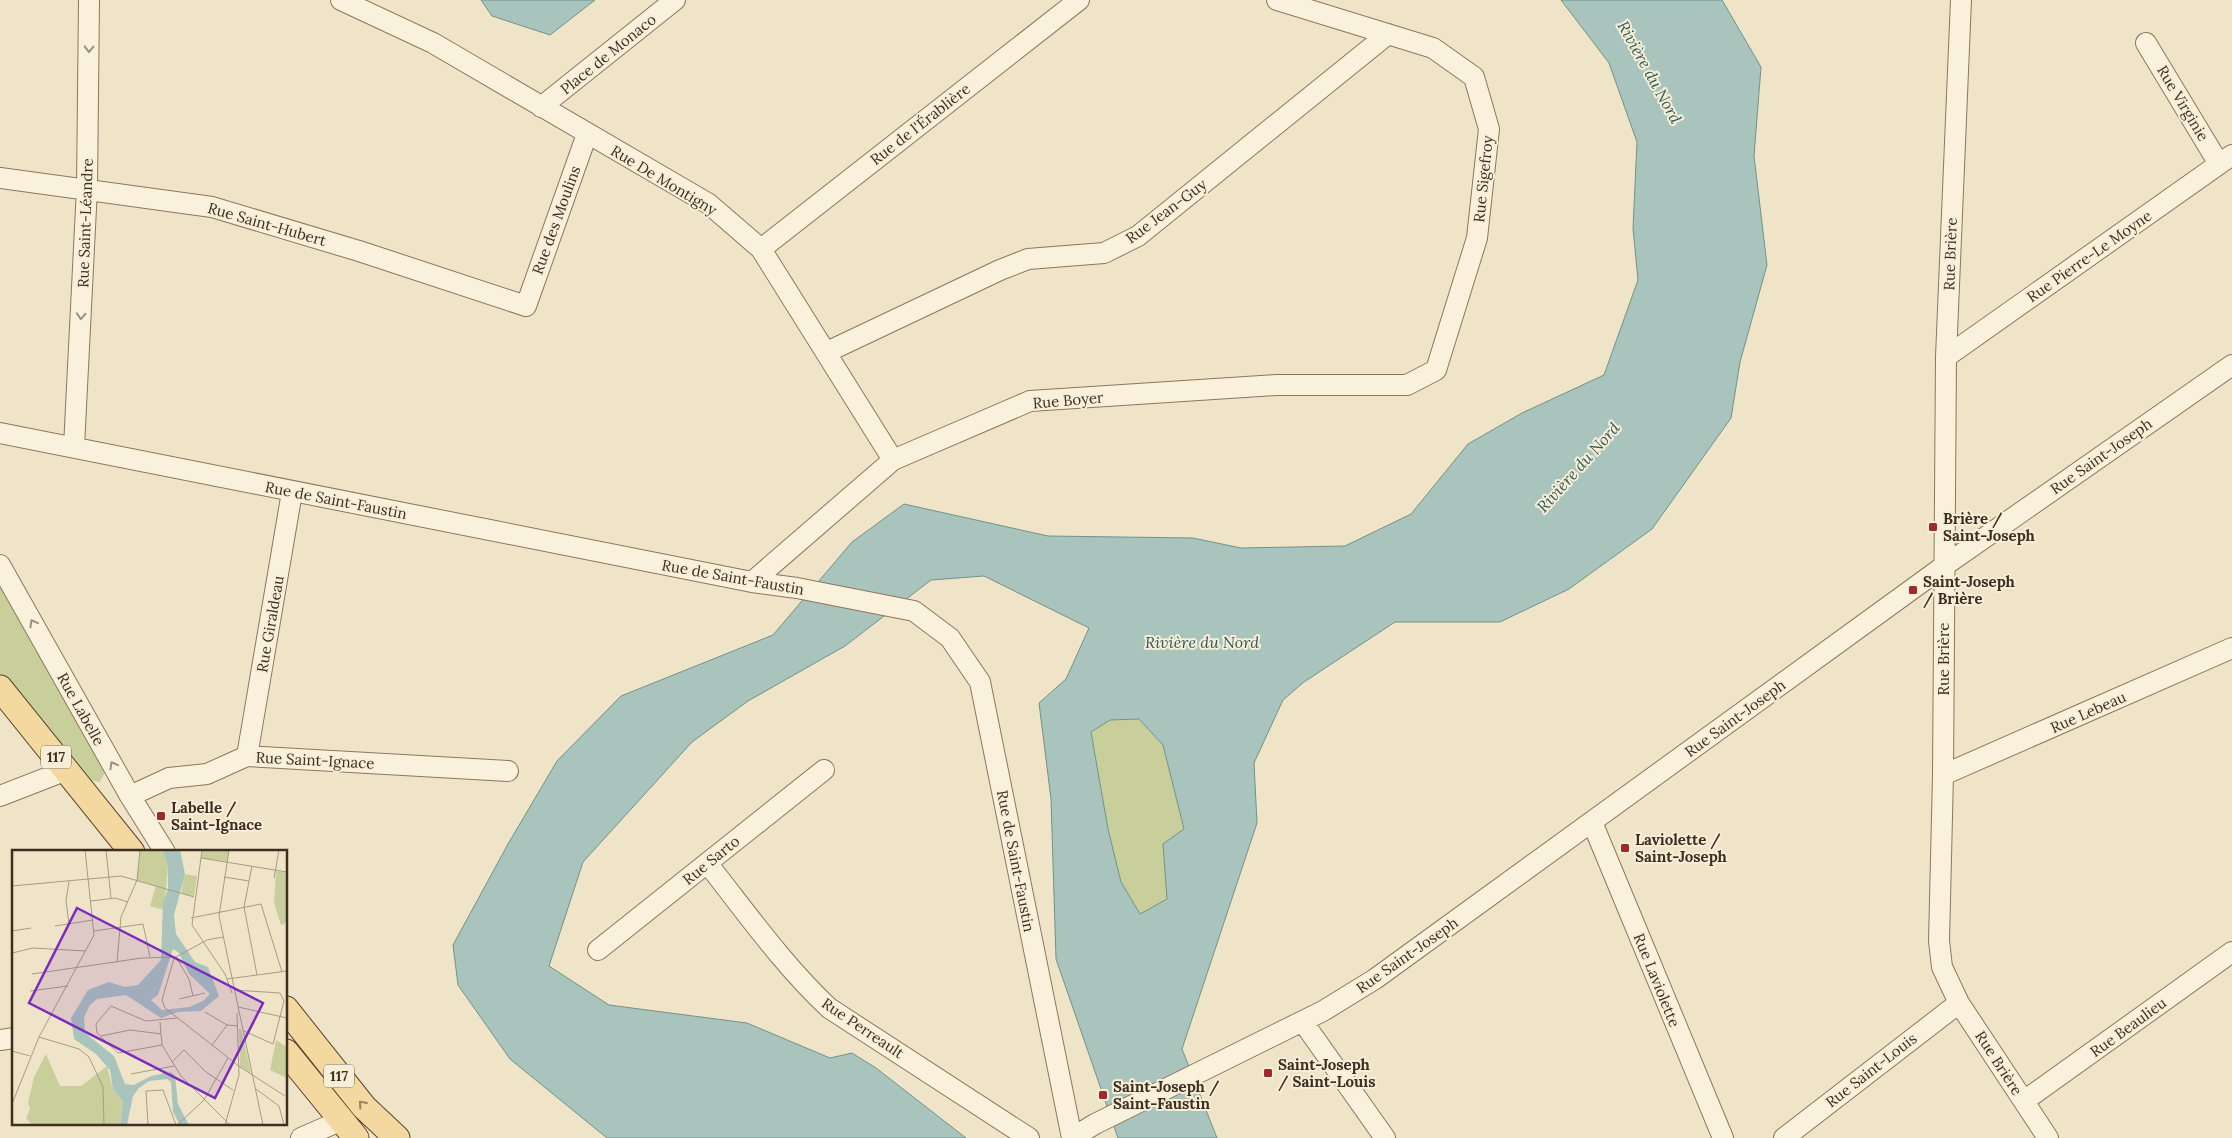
<svg xmlns="http://www.w3.org/2000/svg" width="2232" height="1138" viewBox="0 0 2232 1138" font-family="Lora,serif">
  <style>
    .green { fill: #c9cf9b }
    .water { fill: #a9c4bc; stroke: #6f938a; fill-rule: evenodd }
    .lines { fill: none; stroke-linecap: round; stroke-linejoin: round }
    .minor-casing { stroke: #8d765c; stroke-width: 22 }
    .major-casing { stroke: #5b4430; stroke-width: 27 }
    .minor { stroke: #faf1dc; stroke-width: 20 }
    .major { stroke: #f3d9a0; stroke-width: 25 }
    .oneway { stroke: #9c907e }
    .oneway2 { stroke: #988460 }
    .poi-dot { fill: #9e2a2b; stroke: #f7eed8; stroke-width: 2 }
    .labels { text-anchor: middle; dominant-baseline: central; stroke-width: 4; stroke-linejoin: round; paint-order: stroke }
    .shield { fill: #f7eed8; stroke: #756857; stroke-width: 1 }
    .shield-label { font-size: 14px; font-weight: bold; fill: #3d2e20 }
    .street-label { font-size: 15px; fill: #3d2e20; stroke: #f7eed8 }
    .poi-label { font-size: 15px; font-weight: bold; fill: #3d2e20; stroke: #f7eed8; text-anchor: start }
    .water-label { font-size: 16px; font-style: italic; fill: #2f5d5a; stroke: #f7eed8 }
    .inset-road { fill: none; stroke: #a89b85; stroke-width: 1 }
    .view { fill: #7b2cbf; fill-opacity: 0.15; stroke: #7b2cbf; stroke-width: 2.5 }
    .inset-edge { fill: none; stroke: #3d2e20; stroke-width: 2.5 }
  </style>
  <rect width="100%" height="100%" fill="#f0e4c8"/>
  <!-- green -->
  <path class="green" d="M 0,573 L 105,772 L 100,782 L 88,780 L 0,677 Z
    M 1139,719 L 1163,745 L 1184,830 L 1163,844 L 1167,899 L 1140,915 L 1121,882 L 1108,829 L 1091,731 L 1110,720 Z"/>
  <!-- water -->
  <path class="water" d="M 481,0 L 595,0 L 550,35 L 492,16 Z
    M 1561,0 L 1722,0 L 1761,67 L 1754,156 L 1767,265 L 1740,362 L 1731,418 L 1652,529 L 1569,589 L 1500,622 L 1395,622 L 1304,682 L 1283,700 L 1254,763 L 1257,823 L 1182,1049 L 1217,1138 L 1118,1138 L 1056,959 L 1051,799 L 1039,703 L 1066,679 L 1089,628 L 984,576 L 931,580 L 845,646 L 748,701 L 692,742 L 583,862 L 549,966 L 609,1005 L 747,1023 L 830,1058 L 852,1053 L 876,1068 L 966,1138 L 607,1138 L 510,1059 L 458,985 L 453,945 L 508,844 L 557,761 L 621,696 L 773,635 L 852,542 L 904,504 L 1048,536 L 1193,538 L 1241,548 L 1345,546 L 1411,514 L 1468,444 L 1522,413 L 1604,375 L 1638,280 L 1633,228 L 1637,142 L 1609,63 ZM 1139,719 L 1163,745 L 1184,829 L 1163,844 L 1167,899 L 1140,914 L 1121,882 L 1108,829 L 1091,732 L 1110,720 Z"/>
  <g class="lines">
    <defs>
      <path id="minor" d="M 341,0 L 433,43 L 709,204 L 761,249 L 893,460
        M 1961,0 L 1946,357 L 1943,775 L 1939,941 L 1942,967 L 1959,1003 L 2048,1138
        M 2146,43 L 2219,164
        M 541,107 L 675,0
        M 0,178 L 212,207 L 359,251 L 526,306 L 587,134
        M 761,249 L 1079,0
        M 827,352 L 1000,270 L 1028,259 L 1104,253 L 1138,236 L 1388,34
        M 1946,357 L 2232,155
        M 0,433 L 752,582 L 797,588 L 914,611 L 950,638 L 980,682 L 1072,1138
        M 74,447 L 87,188 L 89,0
        M 0,565 L 130,796 L 165,852
        M 752,582 L 893,460 L 1030,401 L 1277,385 L 1407,385 L 1436,370 L 1477,238 L 1489,129 L 1474,77 L 1433,48 L 1277,0
        M 247,756 L 292,492
        M 1943,775 L 2232,648
        M 0,796 L 67,770
        M 130,796 L 169,778 L 207,774 L 247,756 L 508,771
        M 1592,822 L 1723,1138
        M 707,863 C 746,912 783,965 829,1008 L 1029,1138
        M 598,950 L 824,770
        M 1303,1022 L 1385,1138
        M 0,1040 L 14,1038
        M 2024,1101 L 2232,952
        M 301,1138 L 342,1120
        M 1072,1138 L 1095,1124 L 1323,1011 L 1375,979 L 1944,566 L 2232,365
        M 1784,1138 L 1959,1003"/>
      <path id="major" d="M 0,688 L 132,852
        M 286,1009 L 364,1107 L 397,1138
        M 286,1052 L 356,1138"/>
    </defs>
    <!-- minor casing -->
    <use href="#minor" class="minor-casing"/>
    <!-- major casing -->
    <use href="#major" class="major-casing"/>
    <!-- minor -->
    <use href="#minor" class="minor"/>
    <!-- major -->
    <use href="#major" class="major"/>
  </g>
  <!-- one-way arrows -->
  <defs><path id="oneway-chevron" d="M-2-3.5L2.5 0L-2 3.5" fill="none" stroke-width="1.6" stroke-linecap="round" stroke-linejoin="round" transform="scale(1.25)"/></defs>
  <g class="oneway">
    <use href="#oneway-chevron" transform="translate(89 49) rotate(91)"/>
    <use href="#oneway-chevron" transform="translate(81 316) rotate(93)"/>
    <use href="#oneway-chevron" transform="translate(33 623) rotate(-119)"/>
    <use href="#oneway-chevron" transform="translate(113 765) rotate(-119)"/>
  </g>
  <use class="oneway2" href="#oneway-chevron" transform="translate(362 1104) rotate(-131)"/>
  <!-- markers -->
  <g class="poi-dot">
    <rect x="1928" y="522" width="10" height="10" rx="2.5"/>
    <rect x="1908" y="585" width="10" height="10" rx="2.5"/>
    <rect x="156" y="811" width="10" height="10" rx="2.5"/>
    <rect x="1620" y="843" width="10" height="10" rx="2.5"/>
    <rect x="1263" y="1068" width="10" height="10" rx="2.5"/>
    <rect x="1098" y="1090" width="10" height="10" rx="2.5"/>
  </g>
  <g class="labels">
    <!-- shield labels -->
    <g class="shield">
      <rect x="41" y="745.5" width="30" height="23" rx="4"/>
      <rect x="324" y="1064.5" width="30" height="23" rx="4"/>
    </g>
    <g class="shield-label">
      <text x="56" y="757">117</text>
      <text x="339" y="1076">117</text>
    </g>
    <!-- street labels -->
    <g class="street-label">
      <text transform="translate(608 54) rotate(-39)">Place de Monaco</text>
      <text transform="translate(2183 103) rotate(59)">Rue Virginie</text>
      <text transform="translate(920 124) rotate(-38)">Rue de l'Érablière</text>
      <text transform="translate(1483 179) rotate(-84)">Rue Sigefroy</text>
      <text transform="translate(664 180) rotate(31)">Rue De Montigny</text>
      <text transform="translate(1166 211) rotate(-37)">Rue Jean-Guy</text>
      <text transform="translate(556 220) rotate(-70)">Rue des Moulins</text>
      <text transform="translate(85 223) rotate(-88)">Rue Saint-Léandre</text>
      <text transform="translate(267 224) rotate(16)">Rue Saint-Hubert</text>
      <text transform="translate(1950 254) rotate(-88)">Rue Brière</text>
      <text transform="translate(2089 256) rotate(-35)">Rue Pierre-Le Moyne</text>
      <text transform="translate(1068 400) rotate(-5)">Rue Boyer</text>
      <text transform="translate(2101 456) rotate(-35)">Rue Saint-Joseph</text>
      <text transform="translate(336 500) rotate(11)">Rue de Saint-Faustin</text>
      <text transform="translate(733 577) rotate(10)">Rue de Saint-Faustin</text>
      <text transform="translate(270 624) rotate(-80)">Rue Giraldeau</text>
      <text transform="translate(1943 659) rotate(-90)">Rue Brière</text>
      <text transform="translate(81 709) rotate(61)">Rue Labelle</text>
      <text transform="translate(2088 712) rotate(-24)">Rue Lebeau</text>
      <text transform="translate(1735 718) rotate(-36)">Rue Saint-Joseph</text>
      <text transform="translate(315 760) rotate(3)">Rue Saint-Ignace</text>
      <text transform="translate(711 860) rotate(-39)">Rue Sarto</text>
      <text transform="translate(1016 861) rotate(79)">Rue de Saint-Faustin</text>
      <text transform="translate(1407 955) rotate(-35)">Rue Saint-Joseph</text>
      <text transform="translate(1657 980) rotate(68)">Rue Laviolette</text>
      <text transform="translate(2128 1027) rotate(-36)">Rue Beaulieu</text>
      <text transform="translate(863 1028) rotate(34)">Rue Perreault</text>
      <text transform="translate(1999 1063) rotate(57)">Rue Brière</text>
      <text transform="translate(1871 1070) rotate(-38)">Rue Saint-Louis</text>
    </g>
    <!-- poi labels -->
    <g class="poi-label">
      <text x="1943" y="518">Brière /<tspan x="1943" dy="17">Saint-Joseph</tspan></text>
      <text x="1923" y="581">Saint-Joseph<tspan x="1923" dy="17">/ Brière</tspan></text>
      <text x="171" y="807">Labelle /<tspan x="171" dy="17">Saint-Ignace</tspan></text>
      <text x="1635" y="839">Laviolette /<tspan x="1635" dy="17">Saint-Joseph</tspan></text>
      <text x="1278" y="1064">Saint-Joseph<tspan x="1278" dy="17">/ Saint-Louis</tspan></text>
      <text x="1113" y="1086">Saint-Joseph /<tspan x="1113" dy="17">Saint-Faustin</tspan></text>
    </g>
    <!-- water labels -->
    <g class="water-label">
      <text transform="translate(1650 72) rotate(61)">Rivière du Nord</text>
      <text transform="translate(1578 467) rotate(-48)">Rivière du Nord</text>
      <text x="1202" y="642">Rivière du Nord</text>
    </g>
  </g>
  <!-- overview -->
  <g transform="translate(12 850)">
    <rect width="275" height="275" fill="#f0e4c8"/>
    <path d="M 128,0 L 151,0 L 156,17 L 152,60 L 138,56 L 144,36 L 125,30 ZM 190,0 L 217,0 L 215,12 L 189,8 ZM 264,21 L 275,23 L 275,67 L 273,74 L 269,75 L 262,53 ZM 173,24 L 185,26 L 182,47 L 169,43 ZM 227,179 L 229,179 L 239,223 L 228,217 ZM 264,190 L 275,197 L 275,228 L 258,220 ZM 34,204 L 48,236 L 69,236 L 95,216 L 101,240 L 111,251 L 108,275 L 20,275 L 14,268 L 18,259 L 16,253 L 22,227 Z" fill="#c9cf9b"/>
    <path d="M 151,0 L 168,0 L 173,24 L 162,65 L 164,84 L 183,112 L 196,117 L 207,146 L 189,161 L 166,162 L 149,168 L 114,145 L 85,149 L 78,155 L 72,167 L 73,183 L 102,206 L 113,234 L 122,235 L 139,226 L 159,222 L 163,226 L 166,254 L 177,275 L 168,275 L 161,262 L 159,232 L 155,229 L 137,231 L 127,238 L 121,246 L 115,275 L 108,275 L 111,251 L 101,240 L 98,220 L 84,204 L 62,189 L 59,168 L 76,140 L 97,132 L 113,137 L 126,135 L 149,110 L 151,53 L 156,39 L 156,17 ZM 161,99 L 167,103 L 177,124 L 198,144 L 191,151 L 177,157 L 150,160 L 139,150 L 146,145 Z" fill="#a9c4bc" fill-rule="evenodd"/>
    <path class="inset-road" d="M 94,0 L 99,48M 190,0 L 180,75 L 213,124 L 220,143M 217,0 L 207,66 L 251,275M 189,8 L 275,22M 240,16 L 232,57 L 245,125M 212,27 L 237,31M 262,28 L 267,0M 57,31 L 54,51 L 57,74M 0,36 L 109,26 L 182,47M 79,51 L 103,48 L 116,52M 179,68 L 249,54 L 270,122M 43,76 L 81,70M 0,81 L 19,78M 82,81 L 131,74 L 138,107M 0,103 L 21,98 L 74,101M 164,107 L 177,129 L 181,146M 162,108 L 150,150 L 153,158 L 228,217 L 273,246M 105,112 L 109,67 L 125,30 L 128,0M 20,124 L 130,108 L 164,107 L 195,90 L 211,87M 215,129 L 275,121M 222,140 L 268,143 L 272,151 L 261,194 L 232,181M 18,141 L 56,136M 167,149 L 193,143M 226,157 L 275,168M 193,162 L 215,175 L 226,176M 148,172 L 150,195 L 169,226 L 218,275M 89,186 L 118,180 L 149,184M 27,187 L 67,199 L 77,207 L 91,237 L 92,275M 150,195 L 106,203 L 85,183 L 84,174 L 99,156 L 134,171 L 165,168M 200,195 L 215,175M 0,201 L 18,206M 160,212 L 172,200 L 194,222 L 221,240M 119,224 L 162,216M 244,239 L 267,256 L 272,275M 0,254 L 27,187 L 82,85 L 73,0M 136,275 L 134,241 L 151,240 L 164,275M 165,275 L 192,250 L 216,208M 213,275 L 227,225 L 225,163"/>
    <path class="view" d="M 65,58 L 251,153 L 203,248 L 17,153 Z"/>
    <rect width="275" height="275" class="inset-edge"/>
  </g>
</svg>
